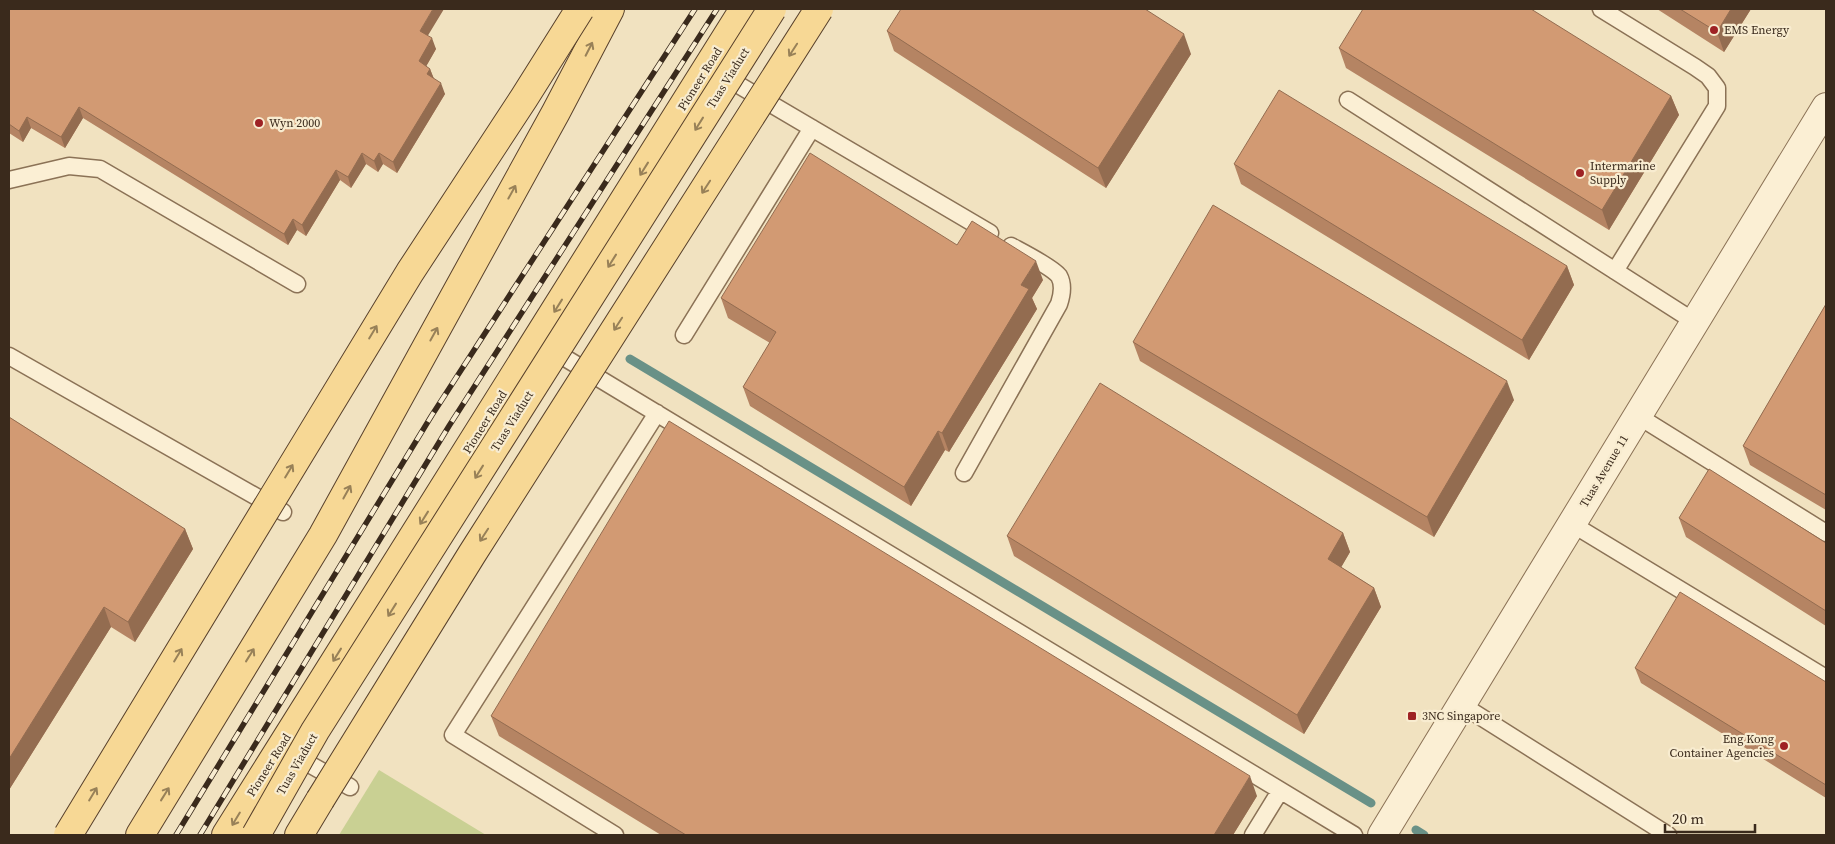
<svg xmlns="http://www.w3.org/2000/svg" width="1835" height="844" viewBox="0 0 1835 844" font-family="'Source Serif 4',serif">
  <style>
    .green { fill: #c9d093 }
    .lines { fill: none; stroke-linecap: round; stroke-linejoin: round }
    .stream { stroke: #699187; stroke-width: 9 }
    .service-casing { stroke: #8b7256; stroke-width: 19 }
    .minor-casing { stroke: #8b7256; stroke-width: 30 }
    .primary-casing { stroke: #58402b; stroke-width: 30 }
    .service { stroke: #fbefd4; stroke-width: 16 }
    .minor { stroke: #fbefd4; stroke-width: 28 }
    .primary { stroke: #f7d895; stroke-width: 28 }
    .rail-casing { stroke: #3a2a1c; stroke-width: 5.5 }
    .rail { stroke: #f8ecd0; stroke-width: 4; stroke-dasharray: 11; stroke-linecap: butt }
    .primary-bridge-casing { stroke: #58402b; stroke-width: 30; stroke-linecap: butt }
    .primary-bridge { stroke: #f7d895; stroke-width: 28 }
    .wall { fill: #b58463 }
    .shaded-wall { fill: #936c50 }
    .building { fill: #d29a73; stroke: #936c50 }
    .oneway { stroke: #988158 }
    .poi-dot { fill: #9e2224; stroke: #f8ecd0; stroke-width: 2 }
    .labels { text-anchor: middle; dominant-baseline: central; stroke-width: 4.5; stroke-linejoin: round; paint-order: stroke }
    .poi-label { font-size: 12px; fill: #3a2a1c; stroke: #f8ecd0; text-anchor: start }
    .street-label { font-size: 12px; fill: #3a2a1c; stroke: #f8ecd0 }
  </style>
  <rect width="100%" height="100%" fill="#f1e2c0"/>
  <!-- green -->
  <path class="green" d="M 379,770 L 486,835 L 339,835 Z"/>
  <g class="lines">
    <!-- stream -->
    <path class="stream" d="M 630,359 L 1371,803
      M 1416,830 L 1424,835"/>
    <defs>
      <path id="service" d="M 1601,9 L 1695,67 L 1708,76 L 1717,88 L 1717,106 L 1615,271
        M 720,74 L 990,233
        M 1348,100 L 1695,322
        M 9,180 L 69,166 L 100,169 L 297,284
        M 684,335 L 812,128
        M 547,347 L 1354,835
        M 9,356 L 283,512
        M 1638,416 L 1826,533
        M 964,473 L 1059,304 C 1062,295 1064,285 1059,276 C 1052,267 1022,252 1011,246
        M 1572,524 L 1826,678
        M 1462,705 L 1668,835
        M 293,755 L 350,787
        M 615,835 L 453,735 L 657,413
        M 1253,835 L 1280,791"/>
      <path id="minor" d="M 1382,835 L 1826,107"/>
      <path id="primary" d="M 140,835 L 323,535 L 556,112 L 610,9
        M 226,835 L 744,9
        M 299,835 L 320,800"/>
    </defs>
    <!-- service casing -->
    <use href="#service" class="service-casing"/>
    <!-- minor casing -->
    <use href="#minor" class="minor-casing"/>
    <!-- primary casing -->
    <use href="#primary" class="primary-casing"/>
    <!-- service -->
    <use href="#service" class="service"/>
    <!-- minor -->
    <use href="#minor" class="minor"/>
    <!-- primary -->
    <use href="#primary" class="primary"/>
    <defs>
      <path id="rail" d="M 176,835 L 432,415 L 695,9
        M 200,835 L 449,426 L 717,9"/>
    </defs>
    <!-- rail casing -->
    <use href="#rail" class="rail-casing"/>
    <!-- rail -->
    <use href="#rail" class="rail"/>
    <defs>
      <path id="primary-bridge" d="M 320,800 L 472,554 L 819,9
        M 68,835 L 410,272 L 524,98 L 580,9
        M 256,835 L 315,731 L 772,9"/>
    </defs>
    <!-- primary-bridge casing -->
    <use href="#primary-bridge" class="primary-bridge-casing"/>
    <!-- primary-bridge -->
    <use href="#primary-bridge" class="primary-bridge"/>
  </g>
  <!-- wall -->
  <path class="wall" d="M 9,9 L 428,36 L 436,49 L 426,66 L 430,69 L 434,79 L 445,94 L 397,173 L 383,164 L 378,172 L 366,164 L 351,188 L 340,180 L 306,236 L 297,230 L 288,245 L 83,118 L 65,148 L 31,128 L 23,142 L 9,133 Z
    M 1657,9 L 1751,9 L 1724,52 Z
    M 887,31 L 1191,54 L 1106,188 L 894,51 Z
    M 1339,48 L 1671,96 L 1679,115 L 1609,230 L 1346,68 Z
    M 1234,164 L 1567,266 L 1574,285 L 1529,360 L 1241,184 Z
    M 957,245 L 1043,280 L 1032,298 L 1037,309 L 949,452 L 945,450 L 911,506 L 750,406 L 743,387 L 770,343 L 728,318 L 721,298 Z
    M 1826,304 L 1826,510 L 1750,465 L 1743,446 Z
    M 1133,342 L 1514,400 L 1434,537 L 1140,361 Z
    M 9,417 L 185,529 L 193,549 L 135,642 L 111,627 L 9,790 Z
    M 1679,518 L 1826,543 L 1826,626 L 1686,537 Z
    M 1343,533 L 1350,552 L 1341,567 L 1374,588 L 1381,607 L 1304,734 L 1014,556 L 1007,536 Z
    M 1635,668 L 1826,682 L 1826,798 L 1641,683 Z
    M 491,716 L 1257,796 L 1233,835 L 661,835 L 499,736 Z"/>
  <!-- shaded-wall -->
  <path class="shaded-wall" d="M 433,9 L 444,9 L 424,42 L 420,31 Z
    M 1731,9 L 1751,9 L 1724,52 L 1717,32 Z
    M 1184,34 L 1191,54 L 1106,188 L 1098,168 Z
    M 432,38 L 436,49 L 423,72 L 419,61 Z
    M 430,69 L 434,79 L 427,74 Z
    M 441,83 L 445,94 L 397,173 L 393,162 Z
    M 1671,96 L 1679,115 L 1609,230 L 1602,210 Z
    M 79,107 L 83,118 L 65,148 L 61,137 Z
    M 27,117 L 31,128 L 23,142 L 19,131 Z
    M 362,153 L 366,164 L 351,188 L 348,177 Z
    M 379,153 L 383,164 L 378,172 L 374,161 Z
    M 336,170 L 340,180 L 306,236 L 302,225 Z
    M 293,219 L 297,230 L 288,245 L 284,234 Z
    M 1036,261 L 1043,280 L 1032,298 L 1037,309 L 949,452 L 942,433 L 1021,285 Z
    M 1567,266 L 1574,285 L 1529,360 L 1522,340 Z
    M 1507,381 L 1514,400 L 1434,537 L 1427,517 Z
    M 938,431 L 945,450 L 911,506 L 904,487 Z
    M 185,529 L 193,549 L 135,642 L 128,622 Z
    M 1343,533 L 1350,552 L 1335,578 L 1328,559 Z
    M 1374,588 L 1381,607 L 1304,734 L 1297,715 Z
    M 104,607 L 111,627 L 9,790 L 9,759 Z
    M 1250,776 L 1257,796 L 1233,835 L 1214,835 Z"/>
  <!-- building -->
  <path class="building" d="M 9,9 L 433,9 L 420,31 L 432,38 L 419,61 L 430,69 L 427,74 L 441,83 L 393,162 L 379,153 L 374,161 L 362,153 L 348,177 L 336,170 L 302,225 L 293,219 L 284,234 L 79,107 L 61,137 L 27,117 L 19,131 L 9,124 Z
    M 901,9 L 1145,9 L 1184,34 L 1098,168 L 887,31 Z
    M 1363,9 L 1531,9 L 1671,96 L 1602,210 L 1339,48 Z
    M 1680,9 L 1731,9 L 1717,32 Z
    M 1279,90 L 1567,266 L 1522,340 L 1234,164 Z
    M 810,153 L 957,245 L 972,221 L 1036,261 L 1021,285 L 1029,289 L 942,433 L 938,431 L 904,487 L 743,387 L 776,332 L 721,298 Z
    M 1213,205 L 1507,381 L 1427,517 L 1133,342 Z
    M 1826,304 L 1826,495 L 1743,446 Z
    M 1100,383 L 1343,533 L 1328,559 L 1374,588 L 1297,715 L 1007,536 Z
    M 9,417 L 185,529 L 128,622 L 104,607 L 9,759 Z
    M 669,421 L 1250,776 L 1214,835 L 686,835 L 491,716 Z
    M 1709,469 L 1826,543 L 1826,611 L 1679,518 Z
    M 1680,592 L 1826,682 L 1826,785 L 1635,668 Z"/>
  <!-- one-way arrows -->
  <defs><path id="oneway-shaft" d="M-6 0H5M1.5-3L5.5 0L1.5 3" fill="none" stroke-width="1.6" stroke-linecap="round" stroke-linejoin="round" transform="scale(1.25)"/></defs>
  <g class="oneway">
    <use href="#oneway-shaft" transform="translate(589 49) rotate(-63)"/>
    <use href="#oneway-shaft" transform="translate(793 50) rotate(123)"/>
    <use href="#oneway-shaft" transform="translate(699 124) rotate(122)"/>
    <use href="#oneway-shaft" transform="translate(644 169) rotate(122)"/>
    <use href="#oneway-shaft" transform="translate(706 187) rotate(123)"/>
    <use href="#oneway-shaft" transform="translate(512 192) rotate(-61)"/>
    <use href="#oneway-shaft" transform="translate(612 261) rotate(122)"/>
    <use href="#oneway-shaft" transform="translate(558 306) rotate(122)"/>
    <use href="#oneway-shaft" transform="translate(618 324) rotate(123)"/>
    <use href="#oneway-shaft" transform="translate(373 332) rotate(-59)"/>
    <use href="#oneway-shaft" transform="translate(434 334) rotate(-61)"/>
    <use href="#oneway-shaft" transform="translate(289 471) rotate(-59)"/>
    <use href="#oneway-shaft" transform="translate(479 472) rotate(122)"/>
    <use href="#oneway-shaft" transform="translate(347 492) rotate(-61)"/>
    <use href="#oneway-shaft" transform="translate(424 518) rotate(122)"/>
    <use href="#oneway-shaft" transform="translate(484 535) rotate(123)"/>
    <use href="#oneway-shaft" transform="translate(392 610) rotate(122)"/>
    <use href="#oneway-shaft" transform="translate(178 655) rotate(-59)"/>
    <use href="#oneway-shaft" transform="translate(250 655) rotate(-58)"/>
    <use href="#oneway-shaft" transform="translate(337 655) rotate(122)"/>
    <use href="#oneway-shaft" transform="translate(93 794) rotate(-59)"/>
    <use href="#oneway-shaft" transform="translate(165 794) rotate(-58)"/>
    <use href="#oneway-shaft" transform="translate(236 819) rotate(121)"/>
  </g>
  <!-- markers -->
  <g class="poi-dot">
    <circle cx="1714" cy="30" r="5"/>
    <circle cx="259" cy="123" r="5"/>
    <circle cx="1580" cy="173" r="5"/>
    <rect x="1407" y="711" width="10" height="10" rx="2.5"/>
    <circle cx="1784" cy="746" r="5"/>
  </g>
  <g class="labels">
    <!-- poi labels -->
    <g class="poi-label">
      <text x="1724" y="30">EMS Energy</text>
      <text x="269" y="123">Wyn 2000</text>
      <text x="1590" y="166">Intermarine<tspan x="1590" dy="14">Supply</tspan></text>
      <text x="1422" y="716">3NC Singapore</text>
      <text x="1774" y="739" text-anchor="end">Eng Kong<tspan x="1774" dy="14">Container Agencies</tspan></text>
    </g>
    <!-- street labels -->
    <g class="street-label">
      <text transform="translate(728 78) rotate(-58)">Tuas Viaduct</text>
      <text transform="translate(700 79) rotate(-58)">Pioneer Road</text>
      <text transform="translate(512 421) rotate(-58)">Tuas Viaduct</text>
      <text transform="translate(485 422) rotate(-58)">Pioneer Road</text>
      <text transform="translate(1604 471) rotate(-59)">Tuas Avenue 11</text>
      <text transform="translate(297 764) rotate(-60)">Tuas Viaduct</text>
      <text transform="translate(269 765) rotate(-58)">Pioneer Road</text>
    </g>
  </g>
  <!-- border -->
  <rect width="1835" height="844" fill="none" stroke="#3a2a1c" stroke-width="20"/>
  <!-- scale -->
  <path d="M1665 824v8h90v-8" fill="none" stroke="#3a2a1c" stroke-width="2.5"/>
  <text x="1672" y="824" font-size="15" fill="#3a2a1c" stroke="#f8ecd0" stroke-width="4" paint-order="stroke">20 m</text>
</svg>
